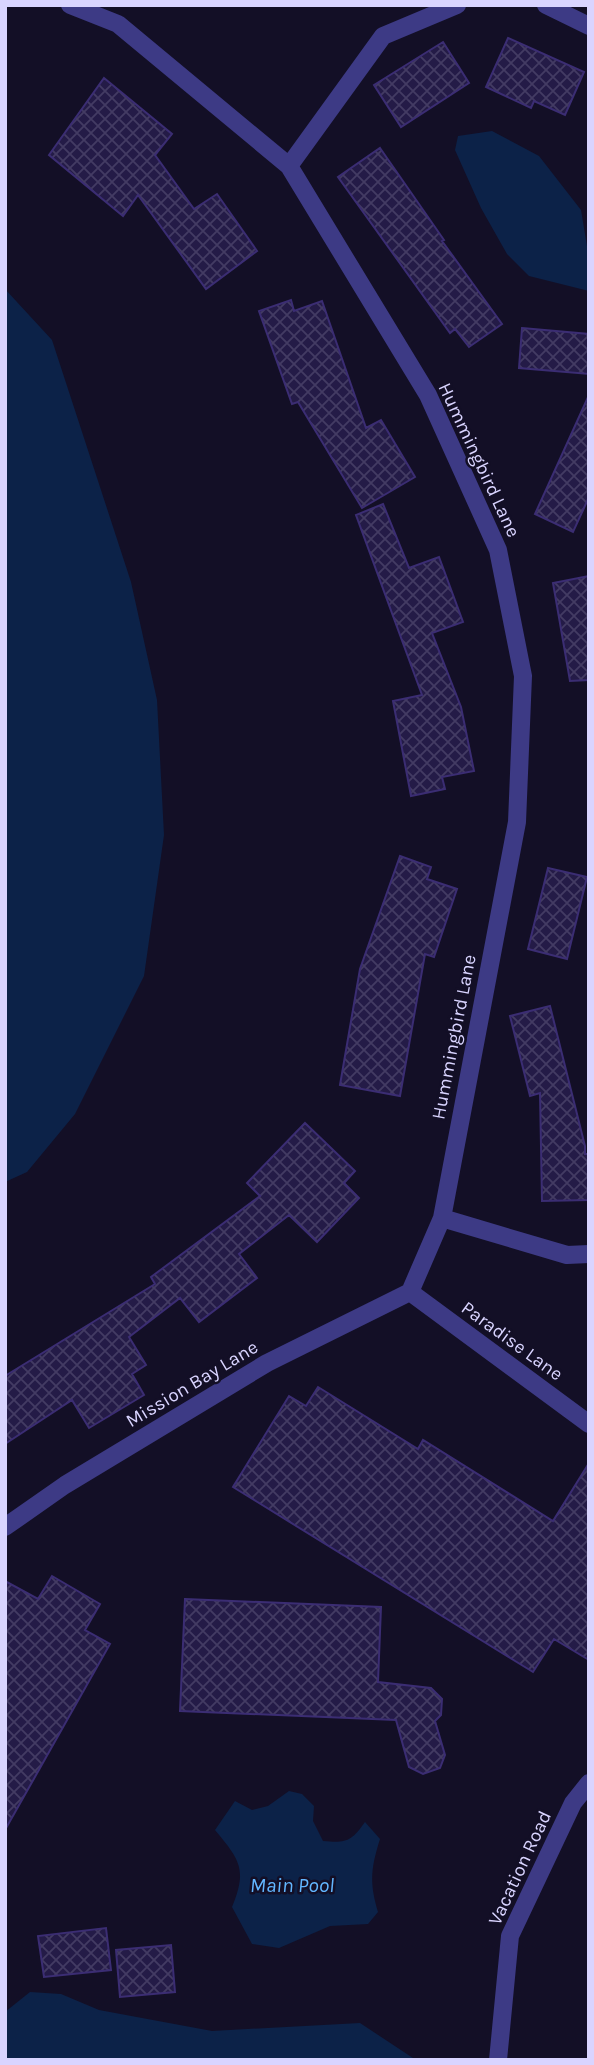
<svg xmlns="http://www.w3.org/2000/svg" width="594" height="2065" viewBox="0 0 594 2065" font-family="Karla,sans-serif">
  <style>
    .water { fill: #0c2248 }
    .building { fill: url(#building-cross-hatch); stroke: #3b2d73; stroke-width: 2 }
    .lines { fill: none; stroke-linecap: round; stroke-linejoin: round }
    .street { stroke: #3d3a85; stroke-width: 18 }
    .labels { text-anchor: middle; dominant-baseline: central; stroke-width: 5; stroke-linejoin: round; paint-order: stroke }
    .street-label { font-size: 19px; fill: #d9d4ff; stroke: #130f26 }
    .water-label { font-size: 21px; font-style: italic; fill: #62b6ff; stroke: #130f26 }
  </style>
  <defs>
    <pattern id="building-cross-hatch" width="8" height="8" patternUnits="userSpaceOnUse" patternTransform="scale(1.75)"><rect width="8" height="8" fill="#241b47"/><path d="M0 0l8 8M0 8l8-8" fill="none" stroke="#433b63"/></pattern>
  </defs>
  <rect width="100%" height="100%" fill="#130f26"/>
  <!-- water -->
  <path class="water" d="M 492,131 L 539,156 L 581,210 L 589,258 L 589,291 L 529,276 L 507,254 L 481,208 L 455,150 L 458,136 Z
    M 5,289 L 52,340 L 131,582 L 157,700 L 164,835 L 144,976 L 75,1114 L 27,1172 L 5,1182 Z
    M 289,1791 L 302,1794 L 314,1806 L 313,1821 L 323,1841 C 346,1843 351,1842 365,1822 L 380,1839 C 371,1868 369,1882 378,1912 L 368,1924 L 330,1926 L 279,1948 L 252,1944 L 232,1907 C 248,1869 239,1859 215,1830 L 235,1801 L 252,1810 L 268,1806 Z
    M 30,1992 L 61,1994 L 99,2010 L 212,2031 L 360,2023 L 416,2060 L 5,2060 L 5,2012 Z"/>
  <!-- building -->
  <path class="building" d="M 508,38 L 584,72 L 565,115 L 534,101 L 531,108 L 486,87 Z
    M 443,42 L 469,83 L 401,127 L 374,85 Z
    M 104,78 L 172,134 L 155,155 L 194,209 L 217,194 L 257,251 L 206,289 L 138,195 L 123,216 L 49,155 Z
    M 380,148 L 444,240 L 442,241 L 502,324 L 469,347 L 455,329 L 450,333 L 338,177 Z
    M 291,300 L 294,311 L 322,301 L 366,428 L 381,420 L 415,477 L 362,508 L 298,402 L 292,404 L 259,311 Z
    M 522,328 L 589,334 L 589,374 L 519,368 Z
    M 589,395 L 589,497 L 573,532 L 535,514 Z
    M 383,504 L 409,568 L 439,557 L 463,622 L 432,633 L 461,707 L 474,771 L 442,777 L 445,789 L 411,796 L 393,701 L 422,695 L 356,515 Z
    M 589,576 L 589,680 L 570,681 L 553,583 Z
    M 400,856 L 431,867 L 427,879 L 457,889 L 434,957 L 425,954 L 400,1096 L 340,1085 L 360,969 Z
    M 548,868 L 587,877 L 567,959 L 528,949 Z
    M 550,1006 L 585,1146 L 585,1154 L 589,1154 L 589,1200 L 542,1201 L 540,1093 L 530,1096 L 510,1016 Z
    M 305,1123 L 355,1171 L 344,1183 L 359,1198 L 317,1242 L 289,1215 L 239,1254 L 257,1278 L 199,1322 L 180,1298 L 129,1337 L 146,1365 L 132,1374 L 144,1395 L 89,1428 L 72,1400 L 5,1444 L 5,1376 L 155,1284 L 151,1277 L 260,1196 L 247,1183 Z
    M 318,1387 L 418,1449 L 423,1440 L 553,1521 L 589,1463 L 589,1660 L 554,1639 L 533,1672 L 233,1487 L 289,1396 L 306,1406 Z
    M 52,1576 L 100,1604 L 85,1630 L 110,1644 L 5,1830 L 5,1581 L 38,1599 Z
    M 185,1599 L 381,1607 L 378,1682 L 431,1688 L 442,1699 L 441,1715 L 435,1721 L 445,1755 L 440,1768 L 423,1774 L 409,1767 L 396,1720 L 180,1711 Z
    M 106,1928 L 111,1970 L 44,1977 L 38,1936 Z
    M 171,1945 L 175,1992 L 120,1997 L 116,1950 Z"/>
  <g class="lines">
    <!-- street -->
    <path class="street" d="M 70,5 L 118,24 L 289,166 L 428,395 L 498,550 L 523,676 L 517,822 L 442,1218 L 410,1292
      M 546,5 L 589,26
      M 289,166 L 383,36 L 457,5
      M 442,1218 L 567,1255 L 589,1254
      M 410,1292 L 589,1424
      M 5,1527 L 65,1485 L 267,1363 L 410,1292
      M 498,2060 L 510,1936 L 573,1803 L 589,1783"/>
  </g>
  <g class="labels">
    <!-- street labels -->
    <g class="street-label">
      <text transform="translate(479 460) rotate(65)">Hummingbird Lane</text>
      <text transform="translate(454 1037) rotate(-79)">Hummingbird Lane</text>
      <text transform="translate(512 1341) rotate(36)">Paradise Lane</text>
      <text transform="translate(192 1384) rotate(-31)">Mission Bay Lane</text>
      <text transform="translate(520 1868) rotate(-65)">Vacation Road</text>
    </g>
    <!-- water labels -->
    <g class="water-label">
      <text x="292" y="1885">Main Pool</text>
    </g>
  </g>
  <!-- border -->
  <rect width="594" height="2065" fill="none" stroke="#d9d4ff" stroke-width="14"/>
</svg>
